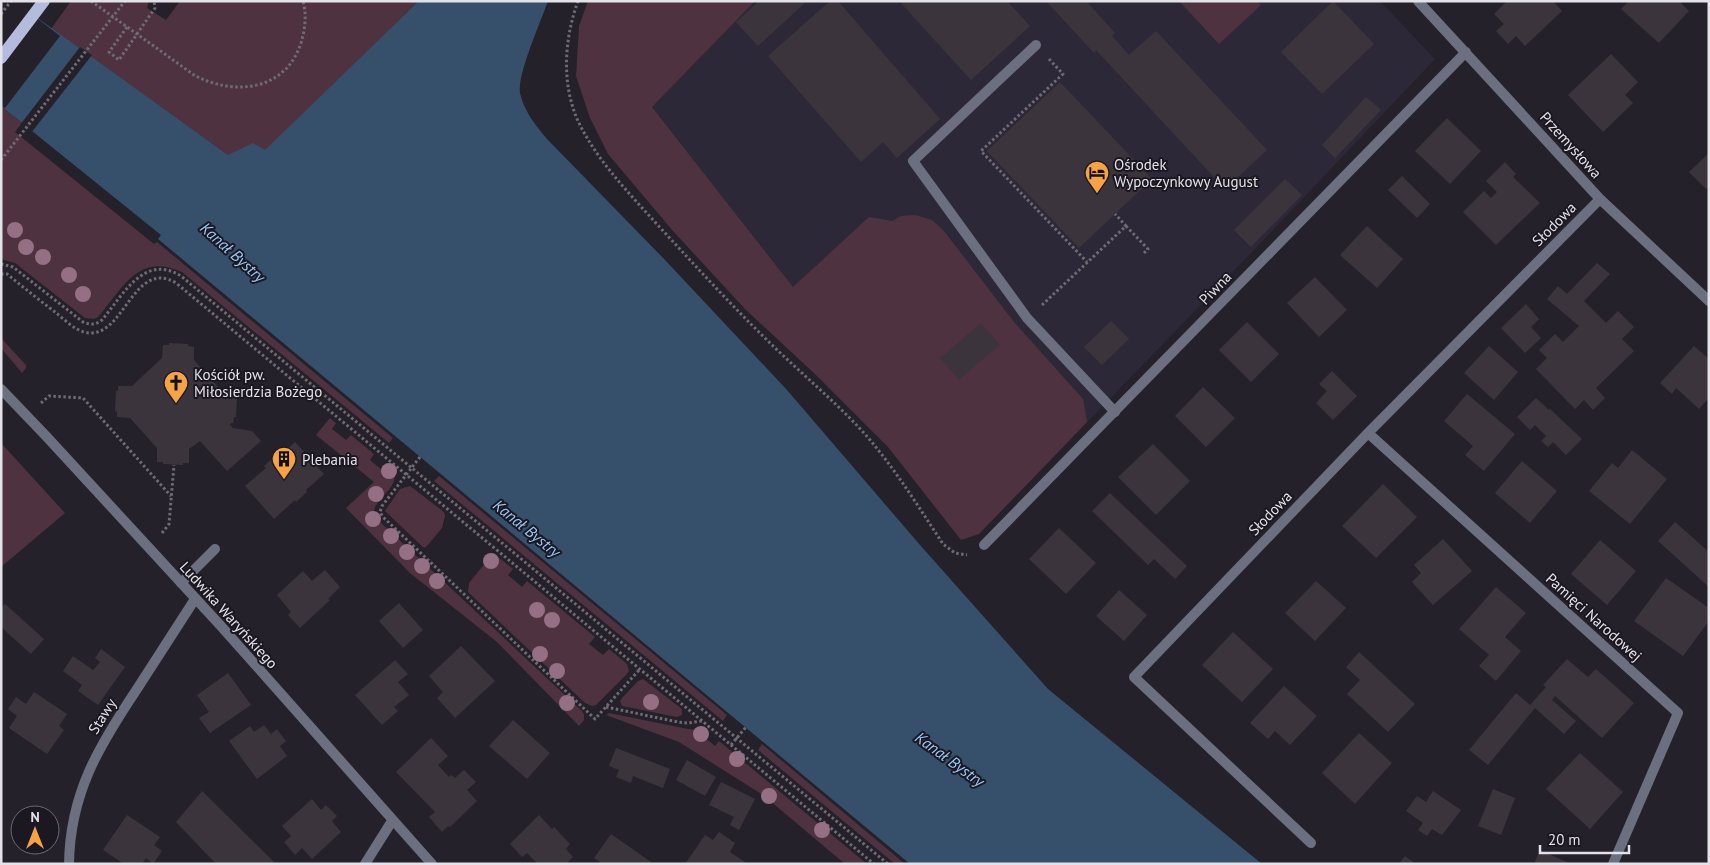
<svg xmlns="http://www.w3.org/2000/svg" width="1710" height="865" viewBox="0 0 1710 865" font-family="'PT Sans',sans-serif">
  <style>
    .built { fill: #2d2838 }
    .green { fill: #4e323f }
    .water { fill: #36506b }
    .pier { fill: #24212b }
    .building { fill: #3c343c }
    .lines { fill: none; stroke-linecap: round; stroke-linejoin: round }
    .path { stroke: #6e6b74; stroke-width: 3; stroke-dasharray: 2.5 2.5; stroke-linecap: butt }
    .lane { stroke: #6b6f7f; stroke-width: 10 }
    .street { stroke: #6b6f7f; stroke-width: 10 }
    .primary { stroke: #b4bcdd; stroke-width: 12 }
    .tree { fill: #957085 }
    .labels { text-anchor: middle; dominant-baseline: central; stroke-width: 4; stroke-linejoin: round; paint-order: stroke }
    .street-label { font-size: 15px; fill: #e4e2e9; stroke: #1b1821 }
    .poi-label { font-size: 15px; fill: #e4e2e9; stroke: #1b1821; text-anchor: start }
    .water-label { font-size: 16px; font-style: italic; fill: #98c7f8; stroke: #1b1821 }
  </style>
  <rect width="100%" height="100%" fill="#24212b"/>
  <!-- built -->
  <path class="built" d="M 694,1 L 1380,1 L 1435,59 L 1251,253 L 979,534 L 793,287 L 652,107 L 724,32 Z"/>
  <!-- green -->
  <path class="green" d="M 71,1 L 149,1 L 147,8 L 166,20 L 180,1 L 471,1 L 293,263 L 228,155 L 51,29 Z
    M 588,1 L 755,1 L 652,107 L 793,287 L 869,217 L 892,221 L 901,216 L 915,215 L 932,220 L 944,231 L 1014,322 L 1083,399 L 1087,422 L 979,534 L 961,540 L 888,447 L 816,375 L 745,309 L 673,231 L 608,154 L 590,118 L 576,76 L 579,26 Z
    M 1179,1 L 1257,1 L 1261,5 L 1219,44 Z
    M 1,106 L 22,123 L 15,132 L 154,244 L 157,242 L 393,438 L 389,443 L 182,272 C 138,252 123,288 98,317 L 94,319 L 85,318 L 15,263 L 1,259 Z
    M 1,338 L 26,365 L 26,368 L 22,373 L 1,348 Z
    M 330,418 L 336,423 L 332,429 L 346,440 L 351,435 L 374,454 L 370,460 L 383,471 L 388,466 C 406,480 383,493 375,507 L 374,511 L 377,519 L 582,711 L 584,714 L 584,720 L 579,726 L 497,642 L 410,573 L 346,508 L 374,482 L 316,435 Z
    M 1,443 L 65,513 L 1,567 Z
    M 439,476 L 727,715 L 723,721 L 434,481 Z
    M 410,486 L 444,512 L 445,516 L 442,528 L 427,546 L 424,548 L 385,511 L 400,489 Z
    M 491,556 L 498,557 L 513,569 L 508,575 L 522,587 L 527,581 L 595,637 L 589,644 L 603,655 L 609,649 L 627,664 L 629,671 L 626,675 L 596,705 L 592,706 L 585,703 L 468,592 L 469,583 Z
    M 643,679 L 682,709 L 682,715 L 677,717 L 622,706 L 620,701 L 622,698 L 638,681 Z
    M 609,713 L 688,729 L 706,731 L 703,736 L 715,746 L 719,741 L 867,864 L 845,864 L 763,795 L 679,742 L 606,715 Z
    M 762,744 L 905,864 L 895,864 L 758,750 Z"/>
  <!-- water -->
  <path class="water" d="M 1,1 L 14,1 L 228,155 L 253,143 L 265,150 L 419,1 L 548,1 C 541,21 517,75 520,93 C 524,111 536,126 547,139 L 665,260 L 787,390 L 920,545 L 1048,689 L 1262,864 L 910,864 L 158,239 L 161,235 L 1,106 Z"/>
  <!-- pier -->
  <path class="pier" d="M 1,1 L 15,1 L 60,36 L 5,108 L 1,106 Z
    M 80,47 L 92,55 L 31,133 L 20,125 Z"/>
  <!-- building -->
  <path class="building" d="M 759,1 L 807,1 L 758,46 L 736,22 Z
    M 830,1 L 838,1 L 940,119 L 897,158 L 883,142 L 861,162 L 768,56 Z
    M 899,1 L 1007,1 L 1030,26 L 971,80 Z
    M 1046,1 L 1086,1 L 1115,33 L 1112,36 L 1129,55 L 1156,31 L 1267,150 L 1225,189 L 1096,50 L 1094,53 Z
    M 1333,1 L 1374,44 L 1322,94 L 1281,52 Z
    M 1507,1 L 1553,1 L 1562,11 L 1525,46 L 1516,36 L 1508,44 L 1496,31 L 1504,24 L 1494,14 Z
    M 1629,1 L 1679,1 L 1689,11 L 1659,43 L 1621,9 Z
    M 1611,54 L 1638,82 L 1625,95 L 1633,103 L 1603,132 L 1568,95 Z
    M 1060,82 L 1152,179 L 1079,248 L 987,151 Z
    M 1366,97 L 1381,110 L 1335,158 L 1322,145 Z
    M 1447,118 L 1481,151 L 1450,184 L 1415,151 Z
    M 1709,153 L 1709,187 L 1706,189 L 1689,172 Z
    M 1505,162 L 1516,174 L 1513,177 L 1540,203 L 1496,245 L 1463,212 L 1484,191 L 1491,198 L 1497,192 L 1486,181 Z
    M 1402,176 L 1430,204 L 1417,218 L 1388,190 Z
    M 1285,179 L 1302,195 L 1251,247 L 1234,230 Z
    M 1367,226 L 1403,259 L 1377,288 L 1340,255 Z
    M 1597,263 L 1610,274 L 1584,301 L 1606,323 L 1618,311 L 1634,327 L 1622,339 L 1634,351 L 1596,388 L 1605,398 L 1593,410 L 1584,400 L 1575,409 L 1536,369 L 1547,358 L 1539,350 L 1555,334 L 1563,342 L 1579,326 L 1547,299 L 1558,286 L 1567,294 Z
    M 1315,277 L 1347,310 L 1319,337 L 1287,303 Z
    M 1526,304 L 1539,319 L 1531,327 L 1541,338 L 1525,353 L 1501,328 Z
    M 1111,321 L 1129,339 L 1102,365 L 1084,347 Z
    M 1247,322 L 1279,354 L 1251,382 L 1219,350 Z
    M 981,323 L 1000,345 L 959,380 L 940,358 Z
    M 169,343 L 188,344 L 188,346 L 194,347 L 194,360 L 221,390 L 235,391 L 235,397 L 237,397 L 236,417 L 234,417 L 233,423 L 231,423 L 230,425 L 233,428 L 252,431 L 261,441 L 227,471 L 200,441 L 189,449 L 189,463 L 183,463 L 183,465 L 163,464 L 163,462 L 157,462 L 157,448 L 130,418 L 117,417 L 117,412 L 115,411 L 116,391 L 118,391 L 118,386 L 132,386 L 162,358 L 163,345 L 169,345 Z
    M 1489,346 L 1518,372 L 1494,400 L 1464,373 Z
    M 1694,346 L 1709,359 L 1709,398 L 1699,409 L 1676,388 L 1672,394 L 1660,383 Z
    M 1332,371 L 1357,396 L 1333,420 L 1316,403 L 1327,391 L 1319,384 Z
    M 1203,387 L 1235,418 L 1206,447 L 1175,416 Z
    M 1467,394 L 1515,434 L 1484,471 L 1465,455 L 1473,446 L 1444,421 Z
    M 1536,398 L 1549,410 L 1550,409 L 1582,439 L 1566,455 L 1553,442 L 1548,447 L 1541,441 L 1546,436 L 1535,425 L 1530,430 L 1517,417 Z
    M 295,442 L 324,474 L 306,490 L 307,492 L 296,502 L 295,500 L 274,519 L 245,486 L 266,468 L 264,466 L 275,456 L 277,458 Z
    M 1153,444 L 1190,481 L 1156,515 L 1118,477 Z
    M 1632,450 L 1667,479 L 1630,524 L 1589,491 L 1612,463 L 1618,468 Z
    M 1522,461 L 1557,491 L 1530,523 L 1495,493 Z
    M 1383,484 L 1417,517 L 1376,558 L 1342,526 Z
    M 1110,493 L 1187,566 L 1175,579 L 1154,559 L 1148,565 L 1092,511 Z
    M 1675,522 L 1709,552 L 1709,587 L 1658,541 Z
    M 1059,528 L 1096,563 L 1066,594 L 1029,559 Z
    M 1443,539 L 1472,571 L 1433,605 L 1412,582 L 1421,573 L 1414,565 Z
    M 1600,540 L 1636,571 L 1607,605 L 1571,574 Z
    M 325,570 L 340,587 L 328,599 L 330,600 L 300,628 L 288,615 L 291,612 L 277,595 L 303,571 L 312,581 Z
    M 1666,578 L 1709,608 L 1709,621 L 1683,656 L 1634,621 Z
    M 1316,581 L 1346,608 L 1315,641 L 1285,613 Z
    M 1496,587 L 1526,613 L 1505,637 L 1521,651 L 1496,681 L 1479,666 L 1489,655 L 1459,629 Z
    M 1119,590 L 1147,615 L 1124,641 L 1096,616 Z
    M 399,603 L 423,630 L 403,648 L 379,621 Z
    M 5,604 L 44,639 L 31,654 L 1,627 L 1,608 Z
    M 1233,632 L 1273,669 L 1242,702 L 1202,665 Z
    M 461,646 L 495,681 L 455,718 L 437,698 L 443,692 L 429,676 Z
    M 101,649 L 125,667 L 98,705 L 78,691 L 82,685 L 63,671 L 73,656 L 93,670 L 100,662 L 95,658 Z
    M 1359,652 L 1415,704 L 1388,732 L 1347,694 L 1360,680 L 1346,667 Z
    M 1567,659 L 1588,677 L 1596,669 L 1634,703 L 1602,738 L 1555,696 L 1552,700 L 1576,721 L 1564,734 L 1535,708 L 1488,765 L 1469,750 L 1516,693 L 1530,705 L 1546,687 L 1543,685 Z
    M 395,660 L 408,674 L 398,682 L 409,695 L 394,707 L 398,711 L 382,725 L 355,695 Z
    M 228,673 L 251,705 L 210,733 L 199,718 L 209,712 L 197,695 Z
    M 1284,686 L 1317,716 L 1290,745 L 1275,731 L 1268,739 L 1250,723 Z
    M 34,692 L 67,714 L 59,726 L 64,730 L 47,754 L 9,728 L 17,716 L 8,709 L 16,697 L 26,704 Z
    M 513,720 L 550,753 L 527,779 L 489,746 Z
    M 264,725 L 271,734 L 277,729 L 286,741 L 280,746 L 287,756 L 257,779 L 229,741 L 250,726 L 254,732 Z
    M 1359,733 L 1392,763 L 1355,804 L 1322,773 Z
    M 431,738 L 448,756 L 438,765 L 449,777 L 451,775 L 455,778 L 464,770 L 476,782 L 467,790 L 477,801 L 450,827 L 448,826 L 442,832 L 429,817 L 435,812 L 396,772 Z
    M 616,748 L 670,769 L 663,788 L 633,776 L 631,783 L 616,777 L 619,770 L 609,766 Z
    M 1580,753 L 1623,792 L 1590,829 L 1546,789 Z
    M 687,760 L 716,777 L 705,796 L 676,780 Z
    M 721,782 L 755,799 L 739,830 L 730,825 L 734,817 L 709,805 Z
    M 1493,789 L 1515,798 L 1501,835 L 1478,826 Z
    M 202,791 L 274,862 L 272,864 L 216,864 L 176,822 Z
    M 1433,791 L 1461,810 L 1442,835 L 1432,829 L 1427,836 L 1418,830 L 1423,823 L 1406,811 L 1417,796 L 1426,802 Z
    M 312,799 L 321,810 L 326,805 L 337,816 L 332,821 L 341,832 L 312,859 L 302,848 L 295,855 L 284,842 L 291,836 L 282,826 Z
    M 127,815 L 160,837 L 154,845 L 162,851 L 153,864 L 146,858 L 142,864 L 124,864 L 103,850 Z
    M 539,815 L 552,829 L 554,827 L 570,844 L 566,849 L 573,857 L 566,864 L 538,864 L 527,853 L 522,857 L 510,844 Z
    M 719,832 L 735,843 L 730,852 L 745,862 L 744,864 L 685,864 L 705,835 L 713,840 Z
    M 611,834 L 651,862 L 649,864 L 603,864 L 594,858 Z
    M 1540,850 L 1571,864 L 1534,864 Z
    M 1405,856 L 1416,864 L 1399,864 Z"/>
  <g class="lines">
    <!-- path -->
    <path class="path" d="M 91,1 L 194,75 C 233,96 285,92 301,43 C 305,29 307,16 303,1
      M 578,1 C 564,40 561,85 579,123 C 597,160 627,191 654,221 C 691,261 727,301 766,339 C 798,371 834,400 864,433 C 894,467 918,506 943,544 L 955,553 L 967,555
      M 1,14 L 11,1
      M 127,27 L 109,52 L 119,60 L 155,8 L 154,1
      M 1049,59 L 1063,74 L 981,151 L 1087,262
      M 1,160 L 125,1
      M 1126,226 L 1148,249 L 1143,254
      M 1,264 L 13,267 L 83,322 C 90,325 96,325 102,320 C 123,295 144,253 181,276 L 888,864
      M 1,274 L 7,274 C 23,287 39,300 55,312 C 64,319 73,329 84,332 C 124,343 132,257 176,283 L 874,864
      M 1042,305 L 1126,226 L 1115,214
      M 41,403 L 49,396 L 83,398 L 171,496
      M 420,457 L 382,506 L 380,512 L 383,517 L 595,719 L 640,669
      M 162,533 L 169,524 L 174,465
      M 606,707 L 678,722 L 688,723 L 702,721
      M 731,745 L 746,727"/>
    <!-- lane -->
    <path class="lane" d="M 1036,45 L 913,161 L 1027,318 L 1115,412
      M 181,583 L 215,549"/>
    <!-- street -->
    <path class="street" d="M 1418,1 L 1600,199 L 1709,301
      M 1,389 L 46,436 L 220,625 L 432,864
      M 1368,433 L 1678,713 L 1613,864
      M 984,545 L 1466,52
      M 1311,843 L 1134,677 L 1368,433 L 1600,199
      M 69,864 C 70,793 99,746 137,689 C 156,659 176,629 195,599
      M 365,864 L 392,821"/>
    <!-- primary -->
    <path class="primary" d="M 1,58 L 44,1"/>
  </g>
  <!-- trees -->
  <g class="tree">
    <circle cx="15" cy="230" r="8"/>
    <circle cx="26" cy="247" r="8"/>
    <circle cx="43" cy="257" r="8"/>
    <circle cx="69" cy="275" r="8"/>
    <circle cx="83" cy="294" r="8"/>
    <circle cx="389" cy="471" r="8"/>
    <circle cx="376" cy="494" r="8"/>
    <circle cx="373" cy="519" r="8"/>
    <circle cx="391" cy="536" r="8"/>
    <circle cx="407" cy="552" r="8"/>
    <circle cx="491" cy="561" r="8"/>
    <circle cx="422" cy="566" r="8"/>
    <circle cx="437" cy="581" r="8"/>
    <circle cx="537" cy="610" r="8"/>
    <circle cx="552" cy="620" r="8"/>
    <circle cx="540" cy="654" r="8"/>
    <circle cx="557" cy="671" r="8"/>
    <circle cx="651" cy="702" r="8"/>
    <circle cx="567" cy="703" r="8"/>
    <circle cx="701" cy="734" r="8"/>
    <circle cx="737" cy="759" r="8"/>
    <circle cx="769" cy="796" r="8"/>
    <circle cx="822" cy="830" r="8"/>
  </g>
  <!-- icons -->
  <defs>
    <symbol id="hotel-pin" viewBox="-11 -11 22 30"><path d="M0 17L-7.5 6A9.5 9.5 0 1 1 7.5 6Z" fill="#f5a345" stroke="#1b1821"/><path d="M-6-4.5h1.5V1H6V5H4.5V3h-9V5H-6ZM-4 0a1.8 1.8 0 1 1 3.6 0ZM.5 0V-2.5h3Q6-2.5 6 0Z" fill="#111"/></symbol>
    <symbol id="church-pin" viewBox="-11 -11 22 30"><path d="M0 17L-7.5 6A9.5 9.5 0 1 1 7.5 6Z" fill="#f5a345" stroke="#1b1821"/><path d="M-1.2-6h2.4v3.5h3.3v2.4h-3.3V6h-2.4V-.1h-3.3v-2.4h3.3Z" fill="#111"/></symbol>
    <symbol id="building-pin" viewBox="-11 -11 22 30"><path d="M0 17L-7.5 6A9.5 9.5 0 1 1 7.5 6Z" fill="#f5a345" stroke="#1b1821"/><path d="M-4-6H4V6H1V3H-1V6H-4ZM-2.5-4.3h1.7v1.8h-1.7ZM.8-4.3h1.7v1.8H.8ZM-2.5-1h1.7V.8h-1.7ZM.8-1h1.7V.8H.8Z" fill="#111"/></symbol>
  </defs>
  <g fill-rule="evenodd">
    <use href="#hotel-pin" x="1083" y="159" width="28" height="38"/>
    <use href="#church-pin" x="162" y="369" width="28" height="38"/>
    <use href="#building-pin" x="270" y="445" width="28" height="38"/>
  </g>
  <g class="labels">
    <!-- street labels -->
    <g class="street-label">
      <text transform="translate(1571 145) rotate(48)">Przemysłowa</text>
      <text transform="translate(1554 224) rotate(-45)">Słodowa</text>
      <text transform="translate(1215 288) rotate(-46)">Piwna</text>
      <text transform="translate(1270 513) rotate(-46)">Słodowa</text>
      <text transform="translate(229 615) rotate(48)">Ludwika Waryńskiego</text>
      <text transform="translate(1594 617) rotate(42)">Pamięci Narodowej</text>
      <text transform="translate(102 716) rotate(-58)">Stawy</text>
    </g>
    <!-- poi labels -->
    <g class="poi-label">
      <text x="1114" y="164">Ośrodek<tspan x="1114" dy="17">Wypoczynkowy August</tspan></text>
      <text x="194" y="374">Kościół pw.<tspan x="194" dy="17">Miłosierdzia Bożego</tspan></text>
      <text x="302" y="459">Plebania</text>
    </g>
    <!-- water labels -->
    <g class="water-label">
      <text transform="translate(233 252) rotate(42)">Kanał Bystry</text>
      <text transform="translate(527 528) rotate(39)">Kanał Bystry</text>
      <text transform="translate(950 759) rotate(36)">Kanał Bystry</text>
    </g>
  </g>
  <!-- border -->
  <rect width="1710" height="865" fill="none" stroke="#e4e2e9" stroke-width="5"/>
  <!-- north arrow -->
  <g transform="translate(35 830)"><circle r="24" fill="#1b1821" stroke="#6b6971"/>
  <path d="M0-4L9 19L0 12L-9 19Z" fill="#f5a345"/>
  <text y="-8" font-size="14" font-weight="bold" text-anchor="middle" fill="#e4e2e9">N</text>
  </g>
  <!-- scale -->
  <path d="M1540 845v8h89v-8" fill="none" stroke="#e4e2e9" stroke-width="2.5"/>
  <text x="1548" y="845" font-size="15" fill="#e4e2e9" stroke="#1b1821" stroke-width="4" paint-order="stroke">20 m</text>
</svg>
